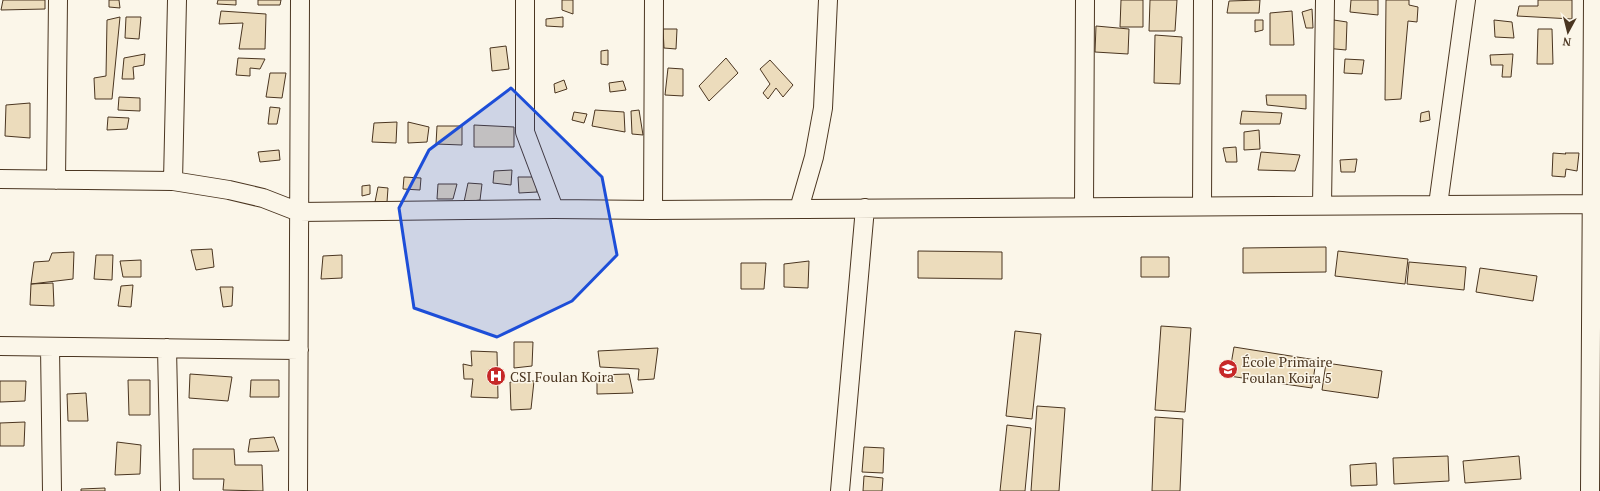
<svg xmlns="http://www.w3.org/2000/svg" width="1600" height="491" viewBox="0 0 1600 491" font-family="'PT Serif',serif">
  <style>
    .building { fill: #ecdcbc; stroke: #4a3520 }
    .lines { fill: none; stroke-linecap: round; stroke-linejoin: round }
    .minor-casing { stroke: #4a3520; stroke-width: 20 }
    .minor { stroke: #fbf6e9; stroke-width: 18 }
    .marked { fill: #1d4ed8; fill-opacity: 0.2; stroke: #1d4ed8; stroke-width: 3; stroke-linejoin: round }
    .labels { text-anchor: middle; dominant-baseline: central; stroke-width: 3; stroke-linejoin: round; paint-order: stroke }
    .poi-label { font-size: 14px; fill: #4a3520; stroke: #fbf6e9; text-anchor: start }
  </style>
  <rect width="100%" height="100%" fill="#fbf6e9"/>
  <!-- building -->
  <path class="building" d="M 3,0 L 45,0 L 45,9 L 1,10 Z
    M 109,0 L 119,0 L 120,8 L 109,7 Z
    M 218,0 L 236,0 L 236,5 L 217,4 Z
    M 258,0 L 281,0 L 280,5 L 258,5 Z
    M 562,0 L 573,0 L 573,14 L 562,10 Z
    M 1121,0 L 1143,0 L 1143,27 L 1120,27 Z
    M 1150,0 L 1177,0 L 1175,31 L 1149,31 Z
    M 1260,0 L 1259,13 L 1227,13 L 1229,1 Z
    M 1351,0 L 1378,0 L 1378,15 L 1350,12 Z
    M 1386,0 L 1409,0 L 1409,5 L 1418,7 L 1417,22 L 1408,21 L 1401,99 L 1385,100 Z
    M 1538,0 L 1572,0 L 1572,19 L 1517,16 L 1519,6 L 1538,6 Z
    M 1312,9 L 1313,28 L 1306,28 L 1302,12 Z
    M 221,11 L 266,14 L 265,49 L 239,49 L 243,23 L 219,24 Z
    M 1292,11 L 1294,45 L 1270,45 L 1270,13 Z
    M 120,17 L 112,99 L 95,99 L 94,78 L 106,76 L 107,20 Z
    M 126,17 L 141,17 L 139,39 L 125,38 Z
    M 563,17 L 563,27 L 546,26 L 546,19 Z
    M 1327,19 L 1347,22 L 1346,50 L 1325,48 Z
    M 1255,20 L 1263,20 L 1263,30 L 1255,32 Z
    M 1494,20 L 1512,22 L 1514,38 L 1495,37 Z
    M 1096,26 L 1129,29 L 1128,54 L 1095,52 Z
    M 663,29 L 677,29 L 676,49 L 664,48 Z
    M 1538,29 L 1552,29 L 1553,64 L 1537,64 Z
    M 1155,35 L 1182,37 L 1180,84 L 1154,83 Z
    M 506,46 L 509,69 L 492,71 L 490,48 Z
    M 608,50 L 608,65 L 601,64 L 601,51 Z
    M 145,54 L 144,65 L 133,67 L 134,79 L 122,79 L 124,58 Z
    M 1513,54 L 1511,77 L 1502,77 L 1503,65 L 1491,65 L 1490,55 Z
    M 238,58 L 265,59 L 260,69 L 250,68 L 250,76 L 236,75 Z
    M 726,58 L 738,73 L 709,101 L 699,86 Z
    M 1345,59 L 1364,60 L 1362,74 L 1344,73 Z
    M 770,60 L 793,85 L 783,97 L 776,88 L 768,99 L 763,93 L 770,84 L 760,69 Z
    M 668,68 L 683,69 L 683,96 L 665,95 Z
    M 270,73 L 286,73 L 282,98 L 266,97 Z
    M 564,80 L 567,89 L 555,93 L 554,84 Z
    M 623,81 L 626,90 L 610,92 L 609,83 Z
    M 1266,95 L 1306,95 L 1306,109 L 1267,105 Z
    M 119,97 L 140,98 L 140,111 L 118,110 Z
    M 30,103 L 30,138 L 5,136 L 6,105 Z
    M 270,107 L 280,108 L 277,124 L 268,124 Z
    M 595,110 L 624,112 L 625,132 L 592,126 Z
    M 639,110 L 643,135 L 632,134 L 631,111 Z
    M 1242,111 L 1282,113 L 1280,124 L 1240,124 Z
    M 1429,111 L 1430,120 L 1420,122 L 1421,113 Z
    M 574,112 L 587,114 L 584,123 L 572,120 Z
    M 108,117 L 129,118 L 127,129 L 107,130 Z
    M 397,122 L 396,143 L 372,142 L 374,123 Z
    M 408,122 L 429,127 L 427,142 L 408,143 Z
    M 474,125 L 514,127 L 514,147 L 474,147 Z
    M 437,126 L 462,126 L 462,145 L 436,144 Z
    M 1259,130 L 1260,149 L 1244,150 L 1244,132 Z
    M 1236,147 L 1237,162 L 1226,162 L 1223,148 Z
    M 279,150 L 280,160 L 260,162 L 258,152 Z
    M 1261,152 L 1300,155 L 1295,171 L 1258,170 Z
    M 1553,153 L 1566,154 L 1565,153 L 1579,153 L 1577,171 L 1566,169 L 1565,177 L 1552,176 Z
    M 1357,159 L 1355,172 L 1341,172 L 1340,160 Z
    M 512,170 L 511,185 L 493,183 L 494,171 Z
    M 404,177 L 421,178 L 420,190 L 403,189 Z
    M 518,177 L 537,177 L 537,192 L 519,193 Z
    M 468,183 L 482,184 L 480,200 L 464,202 Z
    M 438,184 L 457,184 L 453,199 L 437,199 Z
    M 370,185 L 370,194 L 362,196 L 362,186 Z
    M 378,187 L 388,188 L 387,202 L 375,202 Z
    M 1326,247 L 1326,272 L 1243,273 L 1243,248 Z
    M 212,249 L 214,267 L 196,270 L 191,250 Z
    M 918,251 L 1002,252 L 1002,279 L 918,278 Z
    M 1338,251 L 1408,259 L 1405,284 L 1335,276 Z
    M 74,252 L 73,279 L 31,284 L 34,262 L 49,261 L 52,253 Z
    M 96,255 L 113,255 L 112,280 L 94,279 Z
    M 342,255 L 342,278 L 321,279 L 323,256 Z
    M 1141,257 L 1169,257 L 1169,277 L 1141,277 Z
    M 141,260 L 141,277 L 123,277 L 120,261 Z
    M 809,261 L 808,288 L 784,287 L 784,264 Z
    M 1409,262 L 1466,267 L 1464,290 L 1407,284 Z
    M 741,263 L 766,263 L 764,289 L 741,289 Z
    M 1480,268 L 1537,276 L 1533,301 L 1476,292 Z
    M 53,283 L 54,306 L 30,305 L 31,284 Z
    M 133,285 L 131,307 L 118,306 L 121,286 Z
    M 220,287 L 233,287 L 232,306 L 223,307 Z
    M 1161,326 L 1191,328 L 1185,412 L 1155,410 Z
    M 1015,331 L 1041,334 L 1032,419 L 1006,416 Z
    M 514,342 L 533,342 L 532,366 L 514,368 Z
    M 1234,347 L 1316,360 L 1312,388 L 1229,376 Z
    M 658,348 L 654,379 L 638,380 L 639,369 L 600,367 L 598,351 Z
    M 471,351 L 497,352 L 498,398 L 471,397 L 473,379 L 464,379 L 463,364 L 472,366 Z
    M 1326,363 L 1382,371 L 1378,398 L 1322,390 Z
    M 190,374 L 232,377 L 228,401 L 189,398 Z
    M 629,374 L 633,393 L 597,394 L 597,375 Z
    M 128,380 L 150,380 L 150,415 L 129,415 Z
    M 251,380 L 279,380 L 279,397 L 250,397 Z
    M 0,381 L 26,381 L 25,401 L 0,402 Z
    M 534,381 L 531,409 L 511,410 L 510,382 Z
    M 86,393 L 88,421 L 68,421 L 67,394 Z
    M 1037,406 L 1065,408 L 1059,491 L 1031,491 Z
    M 1155,417 L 1183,419 L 1180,491 L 1152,491 Z
    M 25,422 L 24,446 L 0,446 L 0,423 Z
    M 1007,425 L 1031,428 L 1025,491 L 1000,491 Z
    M 274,437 L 279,451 L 248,452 L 250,439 Z
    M 117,442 L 141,445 L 140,474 L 115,475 Z
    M 864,447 L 884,448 L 883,473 L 862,472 Z
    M 193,449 L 234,449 L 235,465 L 262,465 L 263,491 L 223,490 L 224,479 L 193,479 Z
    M 1448,456 L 1449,481 L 1394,484 L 1393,458 Z
    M 1519,456 L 1521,479 L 1465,483 L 1463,461 Z
    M 1376,463 L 1377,485 L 1351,486 L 1350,465 Z
    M 864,476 L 883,478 L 882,491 L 863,491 Z
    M 105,488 L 105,491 L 81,491 L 81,489 Z"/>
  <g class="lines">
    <defs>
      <path id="minor" d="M 525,0 L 525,132 L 554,209
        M 0,179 L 173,181 L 229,190 L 263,198 L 299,212 L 554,209 L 653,210 L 1600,204
        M 56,180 L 58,0
        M 173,181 L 177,0
        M 1322,205 L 1325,0
        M 1438,205 L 1466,0
        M 1202,206 L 1203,0
        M 1084,207 L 1085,0
        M 799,209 L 814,157 L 823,108 L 828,0
        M 653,210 L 654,0
        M 0,346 L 299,350
        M 50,347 L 52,491
        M 167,348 L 170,491
        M 298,491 L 300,0
        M 840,491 L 865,208
        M 1590,491 L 1593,0"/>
    </defs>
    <!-- minor casing -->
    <use href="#minor" class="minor-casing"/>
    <!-- minor -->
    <use href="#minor" class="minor"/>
  </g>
  <!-- marked area -->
  <path class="marked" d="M 511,88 L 602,177 L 617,255 L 572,301 L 497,337 L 414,308 L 399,208 L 429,150 Z"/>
  <!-- icons -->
  <defs>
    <symbol id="school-disc" viewBox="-11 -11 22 22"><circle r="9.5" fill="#c62828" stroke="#fbf6e9"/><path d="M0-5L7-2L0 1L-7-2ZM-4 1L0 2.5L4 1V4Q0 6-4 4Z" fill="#fff"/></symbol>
    <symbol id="hospital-disc" viewBox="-11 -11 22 22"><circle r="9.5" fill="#c62828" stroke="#fbf6e9"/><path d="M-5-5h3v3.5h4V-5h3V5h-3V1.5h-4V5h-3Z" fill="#fff"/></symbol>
  </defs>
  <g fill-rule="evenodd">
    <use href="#school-disc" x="1217" y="358" width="22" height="22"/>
    <use href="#hospital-disc" x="485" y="365" width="22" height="22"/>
  </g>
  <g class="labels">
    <!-- poi labels -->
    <g class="poi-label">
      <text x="1242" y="361">École Primaire<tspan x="1242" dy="16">Foulan Koira 5</tspan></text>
      <text x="510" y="376">CSI Foulan Koira</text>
    </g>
  </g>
  <!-- north arrow -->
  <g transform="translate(1568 32) rotate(187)" stroke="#fbf6e9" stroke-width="3" paint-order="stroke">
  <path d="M0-3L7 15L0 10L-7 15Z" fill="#4a3520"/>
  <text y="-6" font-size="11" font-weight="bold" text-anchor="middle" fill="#4a3520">N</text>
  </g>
</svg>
